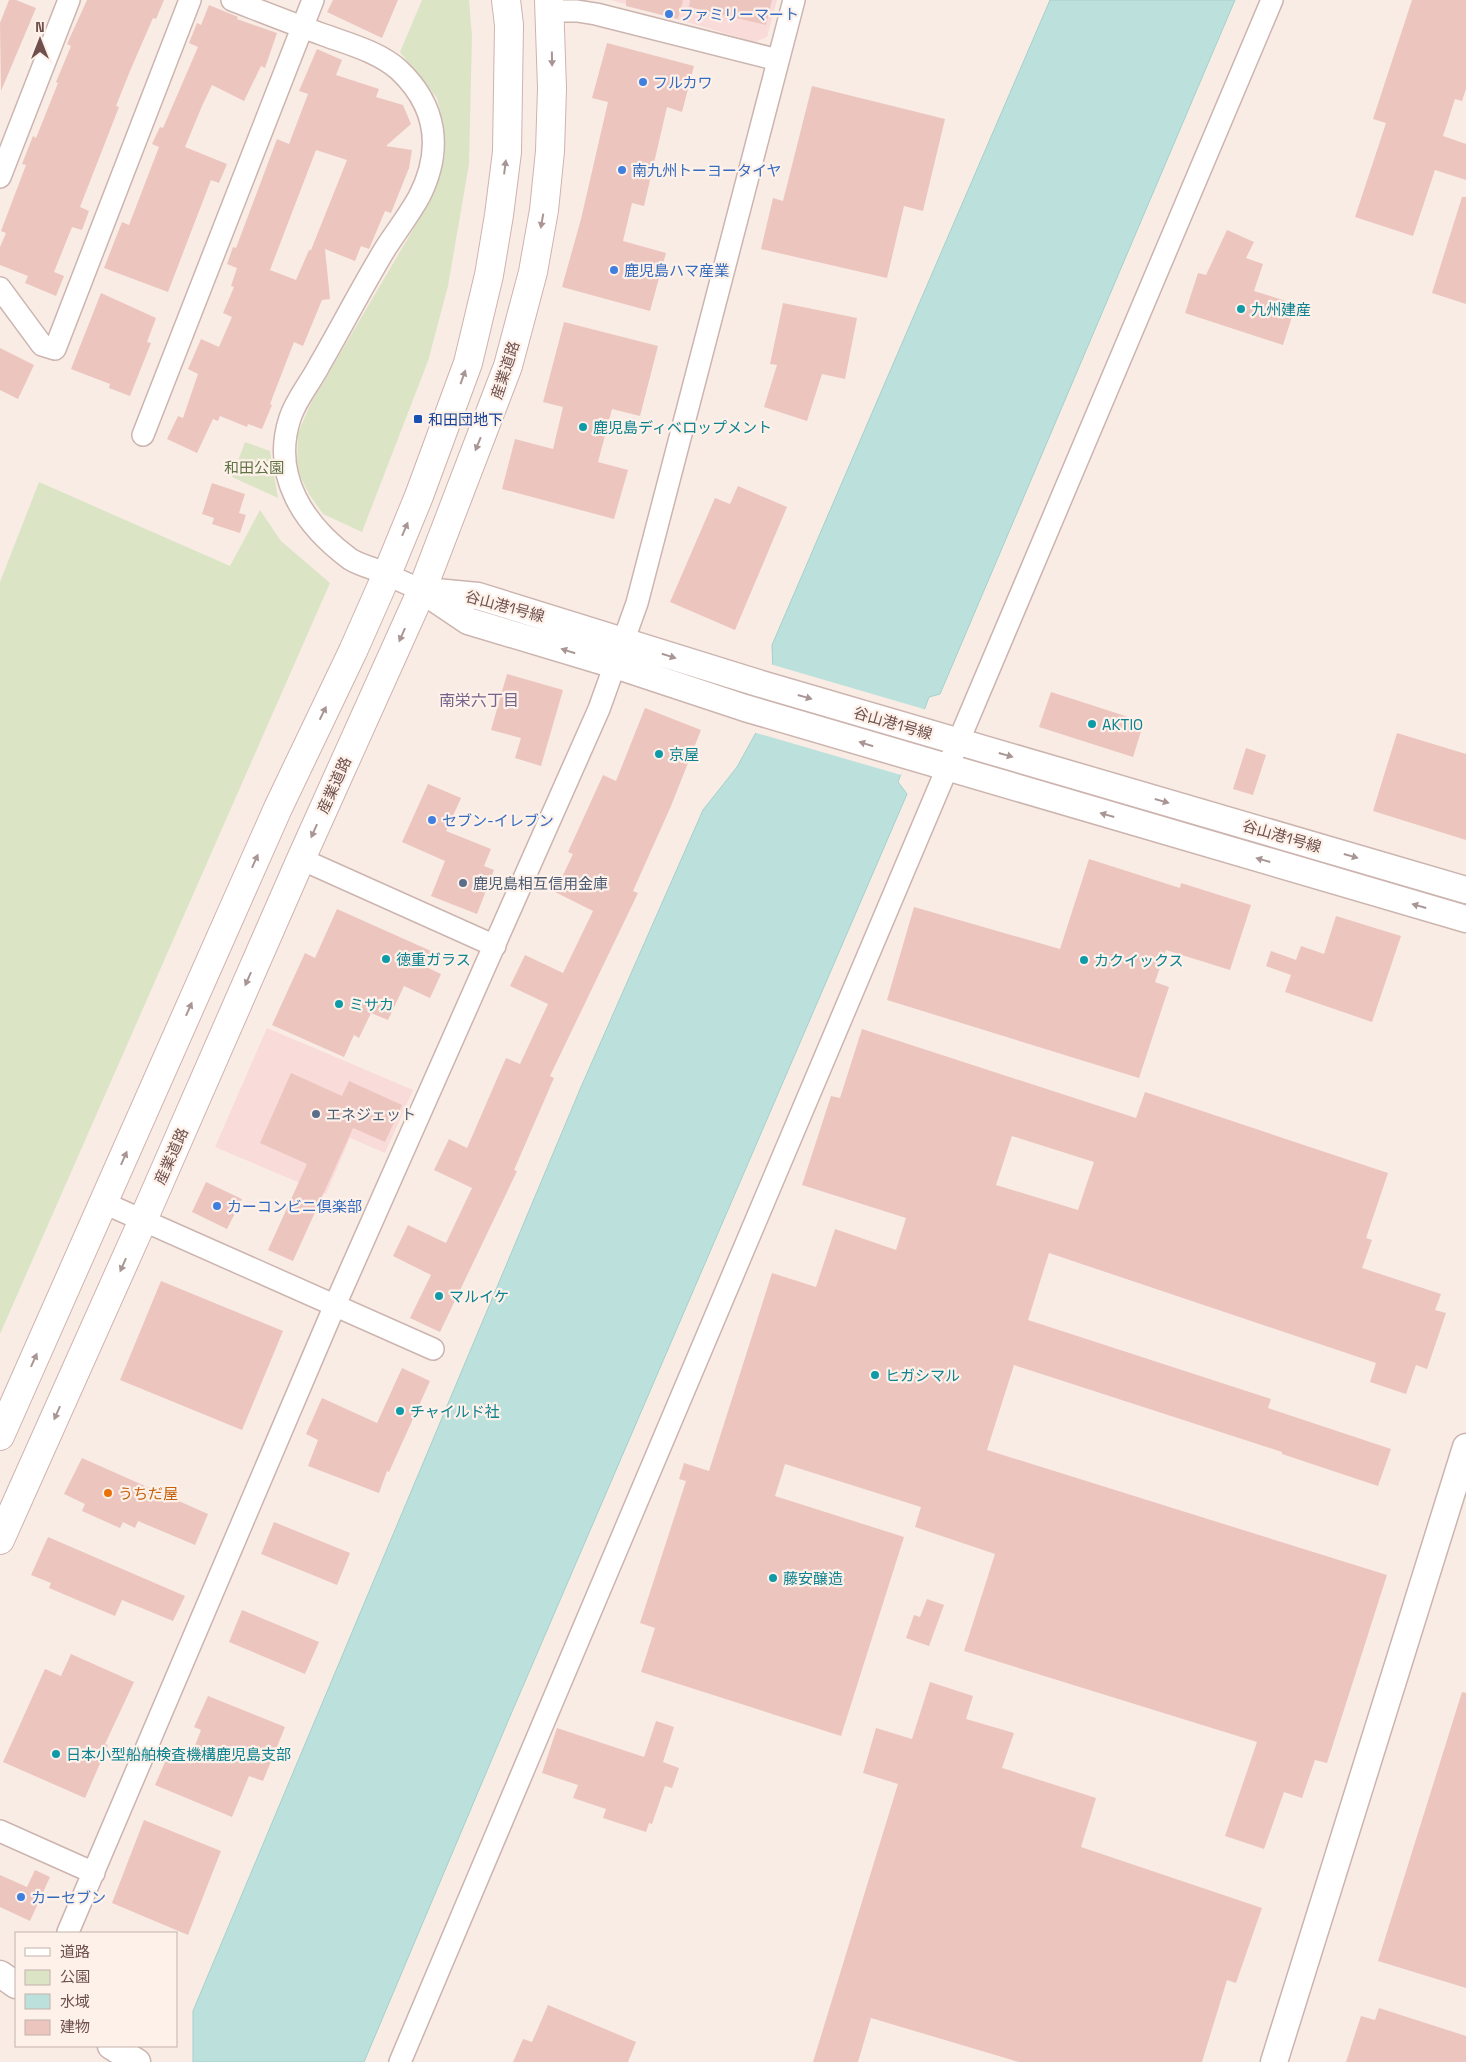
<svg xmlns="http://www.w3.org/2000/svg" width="1466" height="2062" viewBox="0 0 1466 2062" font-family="'Space Grotesk','Noto Sans JP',sans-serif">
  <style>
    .commercial { fill: #f9dbda }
    .green { fill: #dbe5c5 }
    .water { fill: #bce1dc; stroke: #a3d1cc }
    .pier { fill: #f9ece5 }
    .building { fill: #ecc5bf; fill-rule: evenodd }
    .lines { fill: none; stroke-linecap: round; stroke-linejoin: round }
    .minor-casing { stroke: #ccb4af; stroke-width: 24 }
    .tertiary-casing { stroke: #ccb4af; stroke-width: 29 }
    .secondary-casing { stroke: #ceb3ad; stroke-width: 30 }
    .minor { stroke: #fff; stroke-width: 21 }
    .tertiary { stroke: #fff; stroke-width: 26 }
    .secondary { stroke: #fff; stroke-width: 28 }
    .oneway { fill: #a99694 }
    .shop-dot { fill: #3f7fe0; stroke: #fdf1ea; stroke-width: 2 }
    .culture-dot { fill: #0f9aa8; stroke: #fdf1ea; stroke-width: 2 }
    .transit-dot { fill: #1a4fb4; stroke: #fdf1ea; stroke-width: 2 }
    .service-dot { fill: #5c6f8a; stroke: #fdf1ea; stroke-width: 2 }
    .food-dot { fill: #e8710a; stroke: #fdf1ea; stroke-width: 2 }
    .labels { text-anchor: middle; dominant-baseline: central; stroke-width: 4.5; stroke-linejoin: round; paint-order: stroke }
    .shop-label { font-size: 15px; fill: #366cbe; stroke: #fdf1ea; text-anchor: start }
    .culture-label { font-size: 15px; fill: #0d838f; stroke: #fdf1ea; text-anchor: start }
    .street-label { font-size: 15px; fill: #6f504d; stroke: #fdf1ea }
    .transit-label { font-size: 15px; fill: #164399; stroke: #fdf1ea; text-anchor: start }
    .park-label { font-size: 15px; fill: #607446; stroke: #fdf1ea }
    .service-label { font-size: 15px; fill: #4e5e75; stroke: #fdf1ea; text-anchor: start }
    .food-label { font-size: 15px; fill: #c56008; stroke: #fdf1ea; text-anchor: start }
    .neighbourhood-label { font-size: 16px; fill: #75658c; stroke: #fdf1ea }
  </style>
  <rect width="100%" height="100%" fill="#f9ece5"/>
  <!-- commercial -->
  <path class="commercial" d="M 611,0 L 777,0 L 767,37 L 755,42 Z
    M 267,1028 L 413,1090 L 385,1153 L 350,1138 L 326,1194 L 215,1147 Z"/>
  <!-- green -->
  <path class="green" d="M 422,0 L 469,0 L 472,36 L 469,164 L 448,286 L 428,361 L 362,532 L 323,514 L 309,494 L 297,470 L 298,433 L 311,403 L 428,204 L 445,156 L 443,123 L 437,98 L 400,52 Z
    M 245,442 L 270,451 L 278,498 L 232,477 Z
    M 39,482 L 230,566 L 260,510 L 281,541 L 330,583 L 0,1334 L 0,582 Z"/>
  <!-- water -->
  <path class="water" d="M 1050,0 L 1235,0 L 940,694 L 929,697 L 898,782 L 907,794 L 508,1721 L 364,2062 L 193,2062 L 193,2011 L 581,1087 L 703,810 L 737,767 L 774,700 L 772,645 Z"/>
  <!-- pier -->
  <path class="pier" d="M 770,664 L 927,710 L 901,775 L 753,732 L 772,699 Z"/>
  <!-- building -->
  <path class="building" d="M 9,0 L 16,0 L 36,8 L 1,91 L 0,23 Z
    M 87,0 L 164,0 L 156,19 L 153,18 L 130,71 L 116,106 L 119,107 L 80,207 L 89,211 L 82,230 L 72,227 L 54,272 L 64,276 L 56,296 L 25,283 L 28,276 L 0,265 L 0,247 L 6,233 L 1,231 L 26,165 L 22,164 L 33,136 L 36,138 L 58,83 L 56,82 L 71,46 L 67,44 Z
    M 333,0 L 398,0 L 382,38 L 327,12 Z
    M 626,0 L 683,0 L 678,19 L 626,6 Z
    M 690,0 L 772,0 L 766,25 L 689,7 Z
    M 1412,0 L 1466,0 L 1466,89 L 1462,101 L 1455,99 L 1443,136 L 1466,144 L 1466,180 L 1435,170 L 1413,236 L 1355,217 L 1386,123 L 1373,119 Z
    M 209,5 L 238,17 L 237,19 L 277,33 L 265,68 L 261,66 L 244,101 L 212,85 L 202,106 L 185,147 L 227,164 L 219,183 L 211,180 L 168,292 L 104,268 L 122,222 L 129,225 L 159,147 L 152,144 L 160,127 L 163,128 L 198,47 L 189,43 L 197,23 L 201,25 Z
    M 607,43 L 694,66 L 682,112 L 667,107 L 644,206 L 632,203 L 623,241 L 666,253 L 650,311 L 562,287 L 581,219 L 608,102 L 592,98 Z
    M 317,49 L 342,60 L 336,75 L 379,89 L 376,97 L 403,105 L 411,124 L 386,146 L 412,150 L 409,168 L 391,213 L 385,211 L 369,249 L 361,246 L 355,261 L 325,249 L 330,299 L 322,300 L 303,346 L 294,342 L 270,404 L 272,405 L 262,429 L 248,424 L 247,427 L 220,416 L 218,421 L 213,419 L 197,453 L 167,439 L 178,416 L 183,418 L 198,374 L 188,369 L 201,339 L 219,347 L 232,317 L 223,313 L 234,287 L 231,286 L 237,268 L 227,264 L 233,247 L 236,248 L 277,139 L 289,144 L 308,94 L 299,91 ZM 316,150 L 347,160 L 311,250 L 309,250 L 296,280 L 270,270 Z
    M 812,86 L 945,119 L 923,211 L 904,206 L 887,278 L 761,249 L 773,198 L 783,201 Z
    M 1462,197 L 1466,197 L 1466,304 L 1432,293 Z
    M 1227,230 L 1254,242 L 1246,258 L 1263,264 L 1254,291 L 1296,304 L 1283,345 L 1185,313 L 1198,273 L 1206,275 Z
    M 101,293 L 156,318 L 147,342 L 151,343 L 130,396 L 109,388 L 110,384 L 71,369 Z
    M 783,303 L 857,318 L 845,379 L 822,374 L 807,421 L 764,407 L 777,365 L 770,364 Z
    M 564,322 L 658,346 L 640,416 L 612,409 L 598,462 L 628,470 L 614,519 L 502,489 L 515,439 L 553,449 L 563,407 L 543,402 Z
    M 0,348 L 34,365 L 18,399 L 0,390 Z
    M 212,483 L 245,494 L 239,513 L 246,515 L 240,533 L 212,524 L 214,518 L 202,514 Z
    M 738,486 L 787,507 L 735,630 L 670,602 L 715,498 L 730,504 Z
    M 507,674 L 563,690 L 541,766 L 515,758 L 521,738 L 491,730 Z
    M 1051,692 L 1144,722 L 1133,757 L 1039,727 Z
    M 645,708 L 701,730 L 671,806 L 633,891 L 638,893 L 550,1076 L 554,1078 L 514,1170 L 517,1171 L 440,1332 L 410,1318 L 431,1275 L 393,1256 L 408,1225 L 446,1243 L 472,1188 L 434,1170 L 449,1139 L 467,1148 L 506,1058 L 520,1064 L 548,1004 L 510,986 L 525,955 L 563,973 L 593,911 L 555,892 L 573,854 L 568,852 L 603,775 L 616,781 Z
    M 1397,733 L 1466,754 L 1466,840 L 1373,811 Z
    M 1246,748 L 1266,755 L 1253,795 L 1233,789 Z
    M 428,784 L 461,798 L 446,831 L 491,849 L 484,866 L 494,870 L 477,914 L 431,896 L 445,861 L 402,842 Z
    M 1089,859 L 1180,888 L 1181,883 L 1251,905 L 1230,970 L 1166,950 L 1155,982 L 1169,987 L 1139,1078 L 887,1000 L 914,907 L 1060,949 Z
    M 337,909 L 431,951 L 424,966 L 441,974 L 430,998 L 404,986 L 388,1020 L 371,1013 L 359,1038 L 354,1035 L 344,1057 L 272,1025 L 305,953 L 315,958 Z
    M 1336,916 L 1401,936 L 1372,1022 L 1285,992 L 1291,975 L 1266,966 L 1271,951 L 1296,960 L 1301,946 L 1324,954 Z
    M 862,1029 L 1136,1118 L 1145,1092 L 1388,1173 L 1366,1238 L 1372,1240 L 1362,1268 L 1441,1294 L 1435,1310 L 1446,1313 L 1427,1369 L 1416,1365 L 1406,1394 L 1370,1382 L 1376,1363 L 1049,1253 L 1028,1320 L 1271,1399 L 1268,1408 L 1391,1449 L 1378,1486 L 1282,1454 L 1282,1452 L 1014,1365 L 987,1450 L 1387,1575 L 1327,1763 L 1315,1760 L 1302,1798 L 1284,1792 L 1264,1849 L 1225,1836 L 1257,1742 L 964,1651 L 995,1554 L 915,1527 L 921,1507 L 785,1464 L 775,1496 L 904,1537 L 841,1736 L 641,1672 L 655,1628 L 640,1623 L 686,1481 L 679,1479 L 684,1463 L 709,1471 L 772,1273 L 816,1287 L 835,1229 L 896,1250 L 906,1218 L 802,1185 L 831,1096 L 840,1098 ZM 1012,1136 L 1094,1162 L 1078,1210 L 996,1185 Z
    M 291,1073 L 342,1096 L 349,1081 L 402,1105 L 385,1142 L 353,1128 L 293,1261 L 268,1250 L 307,1164 L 260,1143 Z
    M 206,1182 L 242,1199 L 227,1229 L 192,1212 Z
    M 161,1281 L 283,1331 L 242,1430 L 120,1380 Z
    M 402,1368 L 430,1381 L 389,1472 L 387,1471 L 379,1493 L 308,1466 L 318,1440 L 306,1434 L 322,1398 L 377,1423 Z
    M 82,1458 L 208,1514 L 195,1545 L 138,1521 L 135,1528 L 123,1522 L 120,1528 L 82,1511 L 85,1504 L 64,1494 Z
    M 274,1522 L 350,1553 L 337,1585 L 261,1554 Z
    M 48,1537 L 185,1596 L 173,1621 L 122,1600 L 115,1616 L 49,1588 L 51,1583 L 31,1575 Z
    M 927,1599 L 944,1605 L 929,1646 L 906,1638 L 914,1615 L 920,1617 Z
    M 242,1610 L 319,1642 L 305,1674 L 229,1642 Z
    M 71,1654 L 134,1682 L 105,1744 L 108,1745 L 85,1798 L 3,1762 L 45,1669 L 61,1676 Z
    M 930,1682 L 973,1696 L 966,1719 L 1014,1733 L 1002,1768 L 1096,1798 L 1081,1847 L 1262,1908 L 1236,1983 L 1227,1980 L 1202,2062 L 1019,2062 L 871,2018 L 858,2062 L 813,2062 L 898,1784 L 863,1773 L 876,1728 L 912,1739 Z
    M 1462,1692 L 1466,1693 L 1466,1988 L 1378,1961 Z
    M 208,1696 L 285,1727 L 263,1781 L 249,1776 L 232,1817 L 155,1785 L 169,1753 L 189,1761 L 201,1730 L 194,1727 Z
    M 656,1721 L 674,1727 L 663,1762 L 679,1768 L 672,1788 L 665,1786 L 652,1824 L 649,1823 L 646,1832 L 603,1818 L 606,1809 L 573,1798 L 578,1785 L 542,1773 L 557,1728 L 644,1757 Z
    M 144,1820 L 221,1851 L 188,1935 L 112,1903 Z
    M 35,1870 L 50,1877 L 30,1921 L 0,1907 L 0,1875 L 27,1887 Z
    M 548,2005 L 636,2042 L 628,2062 L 513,2062 L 523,2039 L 532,2042 Z
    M 1379,2008 L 1466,2036 L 1466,2062 L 1346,2062 L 1361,2016 L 1375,2020 Z"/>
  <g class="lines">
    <defs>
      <path id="minor" d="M 232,0 C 263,12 293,24 324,35 C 349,44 379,52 399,70 C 437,106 443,150 419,197 C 409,215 396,232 385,249 C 362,287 342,326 320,364 C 311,382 296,399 290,418 C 271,476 304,525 350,559 C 358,564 368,567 377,570 C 392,577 407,584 422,590
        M 551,11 L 577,11 L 596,14 L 778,60
        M 0,177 L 69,0
        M 0,288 L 42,345 L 55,349 L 190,0
        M 143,435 L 313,0
        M 301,859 L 495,946
        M 104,1203 L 433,1349
        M 0,1831 L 94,1873
        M 68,1932 L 335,1305 L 599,709 L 637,603 L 794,0
        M 400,2062 L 1272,0"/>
      <path id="tertiary" d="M 422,590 L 468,621 L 615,665 L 745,708 L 1466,919
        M 425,591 L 478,596 L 758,683 L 1466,890
        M 0,1974 L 16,1985
        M 111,2046 L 137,2062
        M 1274,2062 L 1466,1447"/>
      <path id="secondary" d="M 0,1436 L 278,808 L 353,651 L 387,574 L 419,496 L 468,363 L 489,275 L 499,215 L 507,152 L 509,25 L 506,0
        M 0,1540 L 143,1220 L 301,859 L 422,590 L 508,366 L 533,272 L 544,210 L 550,151 L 552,88 L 549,0"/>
    </defs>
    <!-- minor casing -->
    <use href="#minor" class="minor-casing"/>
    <!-- tertiary casing -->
    <use href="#tertiary" class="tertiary-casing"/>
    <!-- secondary casing -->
    <use href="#secondary" class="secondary-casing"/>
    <!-- minor -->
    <use href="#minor" class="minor"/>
    <!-- tertiary -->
    <use href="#tertiary" class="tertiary"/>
    <!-- secondary -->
    <use href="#secondary" class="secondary"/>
  </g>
  <!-- one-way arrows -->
  <defs><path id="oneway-solid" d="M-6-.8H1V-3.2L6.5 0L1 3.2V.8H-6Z" transform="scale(1.25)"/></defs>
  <g class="oneway">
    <use href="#oneway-solid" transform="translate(552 59) rotate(89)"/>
    <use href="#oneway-solid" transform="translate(505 167) rotate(-83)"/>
    <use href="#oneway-solid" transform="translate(542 221) rotate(100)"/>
    <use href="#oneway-solid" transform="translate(463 377) rotate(-70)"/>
    <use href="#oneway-solid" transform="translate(478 444) rotate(112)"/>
    <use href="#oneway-solid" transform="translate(405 529) rotate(-67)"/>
    <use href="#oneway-solid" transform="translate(402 635) rotate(114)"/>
    <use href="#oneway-solid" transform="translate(568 651) rotate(-163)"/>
    <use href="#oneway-solid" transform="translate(669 656) rotate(17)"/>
    <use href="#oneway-solid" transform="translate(805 697) rotate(16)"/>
    <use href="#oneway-solid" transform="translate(323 713) rotate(-64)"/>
    <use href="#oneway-solid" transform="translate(866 744) rotate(-163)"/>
    <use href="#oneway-solid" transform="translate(1006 755) rotate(16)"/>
    <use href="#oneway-solid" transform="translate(1162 801) rotate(16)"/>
    <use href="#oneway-solid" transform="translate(1107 815) rotate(-164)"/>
    <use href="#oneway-solid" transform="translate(314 831) rotate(114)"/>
    <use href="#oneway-solid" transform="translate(1351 856) rotate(16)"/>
    <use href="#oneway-solid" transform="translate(1263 860) rotate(-164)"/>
    <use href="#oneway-solid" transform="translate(255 861) rotate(-66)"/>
    <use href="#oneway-solid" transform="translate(1419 906) rotate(-164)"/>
    <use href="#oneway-solid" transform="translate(248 979) rotate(114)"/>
    <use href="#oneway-solid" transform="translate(189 1009) rotate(-66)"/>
    <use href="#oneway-solid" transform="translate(124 1158) rotate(-66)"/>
    <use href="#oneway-solid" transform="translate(123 1265) rotate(114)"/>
    <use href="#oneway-solid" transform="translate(34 1360) rotate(-66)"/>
    <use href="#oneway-solid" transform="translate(57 1413) rotate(114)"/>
  </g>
  <!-- markers -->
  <g class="shop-dot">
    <circle cx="669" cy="14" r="5"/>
    <circle cx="643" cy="82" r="5"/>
    <circle cx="622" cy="170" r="5"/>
    <circle cx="614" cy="270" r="5"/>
    <circle cx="432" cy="820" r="5"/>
    <circle cx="217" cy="1206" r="5"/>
    <circle cx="21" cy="1897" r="5"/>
  </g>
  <g class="culture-dot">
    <circle cx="1241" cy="309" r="5"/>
    <circle cx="583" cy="427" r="5"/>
    <circle cx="1092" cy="724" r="5"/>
    <circle cx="659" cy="754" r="5"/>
    <circle cx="386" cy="959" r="5"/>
    <circle cx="1084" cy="960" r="5"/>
    <circle cx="339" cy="1004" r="5"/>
    <circle cx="439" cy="1296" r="5"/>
    <circle cx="875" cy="1375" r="5"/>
    <circle cx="400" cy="1411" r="5"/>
    <circle cx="773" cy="1578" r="5"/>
    <circle cx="56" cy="1754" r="5"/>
  </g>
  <rect class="transit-dot" x="413" y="414" width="10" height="10" rx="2.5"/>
  <g class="service-dot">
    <circle cx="463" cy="883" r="5"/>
    <circle cx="316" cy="1114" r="5"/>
  </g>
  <circle class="food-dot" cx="108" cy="1493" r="5"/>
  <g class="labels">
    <!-- shop labels -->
    <g class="shop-label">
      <text x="679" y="14">ファミリーマート</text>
      <text x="653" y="82">フルカワ</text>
      <text x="632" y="170">南九州トーヨータイヤ</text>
      <text x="624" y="270">鹿児島ハマ産業</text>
      <text x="442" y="820">セブン-イレブン</text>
      <text x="227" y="1206">カーコンビニ倶楽部</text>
      <text x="31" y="1897">カーセブン</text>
    </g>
    <!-- culture labels -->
    <g class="culture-label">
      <text x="1251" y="309">九州建産</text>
      <text x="593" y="427">鹿児島ディベロップメント</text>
      <text x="1102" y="724">AKTIO</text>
      <text x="669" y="754">京屋</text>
      <text x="396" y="959">徳重ガラス</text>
      <text x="1094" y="960">カクイックス</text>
      <text x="349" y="1004">ミサカ</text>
      <text x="449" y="1296">マルイケ</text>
      <text x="885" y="1375">ヒガシマル</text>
      <text x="410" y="1411">チャイルド社</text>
      <text x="783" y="1578">藤安醸造</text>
      <text x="66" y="1754">日本小型船舶検査機構鹿児島支部</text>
    </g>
    <!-- street labels -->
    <g class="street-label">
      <text transform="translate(505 370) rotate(-72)">産業道路</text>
      <text transform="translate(505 606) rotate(15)">谷山港1号線</text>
      <text transform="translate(893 723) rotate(16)">谷山港1号線</text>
      <text transform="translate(334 785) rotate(-66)">産業道路</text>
      <text transform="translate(1282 836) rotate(16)">谷山港1号線</text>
      <text transform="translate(171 1156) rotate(-66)">産業道路</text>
    </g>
    <!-- transit labels -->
    <g class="transit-label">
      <text x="428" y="419">和田団地下</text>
    </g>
    <!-- park labels -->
    <g class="park-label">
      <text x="254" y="467">和田公園</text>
    </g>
    <!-- service labels -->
    <g class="service-label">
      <text x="473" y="883">鹿児島相互信用金庫</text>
      <text x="326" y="1114">エネジェット</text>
    </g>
    <!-- food labels -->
    <g class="food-label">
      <text x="118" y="1493">うちだ屋</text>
    </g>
    <!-- neighbourhood labels -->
    <g class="neighbourhood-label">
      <text x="479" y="700">南栄六丁目</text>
    </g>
  </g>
  <!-- legend -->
  <rect x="15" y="1932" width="162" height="115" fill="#fdf1ea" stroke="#c4b1ab"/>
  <rect x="25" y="1948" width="25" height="8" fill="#ffffff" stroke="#c4b1ab"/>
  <text x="60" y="1957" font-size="15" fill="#6f504d">道路</text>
  <rect x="25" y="1970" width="25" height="15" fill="#dbe5c5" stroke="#c4b1ab"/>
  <text x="60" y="1982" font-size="15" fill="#6f504d">公園</text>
  <rect x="25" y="1994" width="25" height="15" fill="#bce1dc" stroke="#c4b1ab"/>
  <text x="60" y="2007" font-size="15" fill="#6f504d">水域</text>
  <rect x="25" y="2020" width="25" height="15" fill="#ecc5bf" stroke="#c4b1ab"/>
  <text x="60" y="2032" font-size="15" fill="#6f504d">建物</text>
  <!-- north arrow -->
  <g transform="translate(40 40)" stroke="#fdf1ea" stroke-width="4" paint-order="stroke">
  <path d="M0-4L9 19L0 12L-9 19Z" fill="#6f504d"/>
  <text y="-8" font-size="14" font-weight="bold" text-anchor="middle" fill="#6f504d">N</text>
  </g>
</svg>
